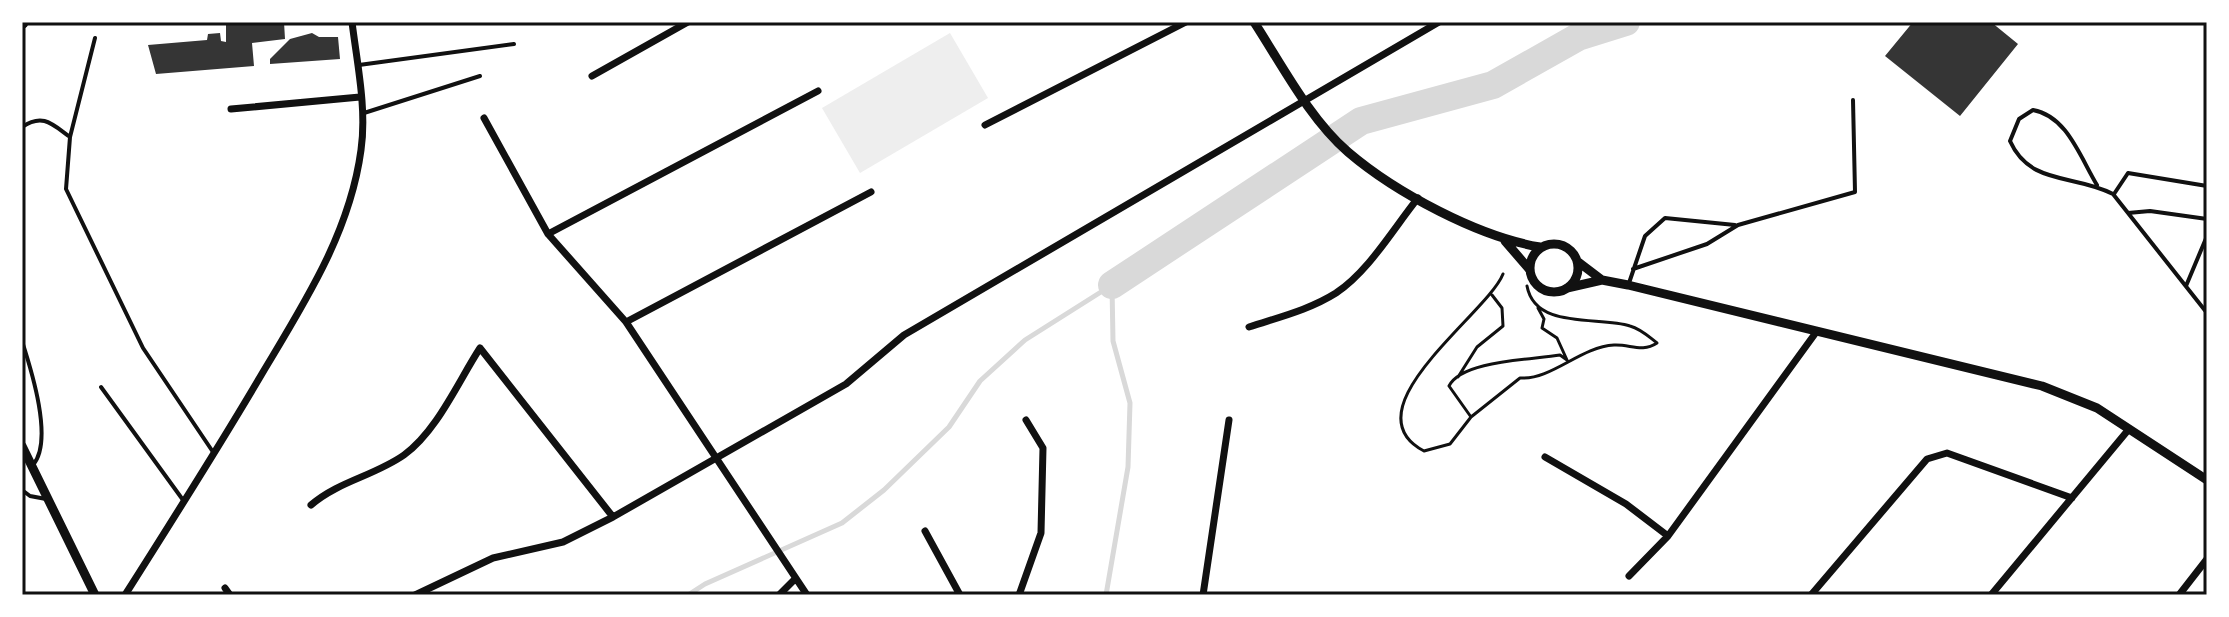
<svg xmlns="http://www.w3.org/2000/svg" width="2229" height="617" viewBox="0 0 2229 617" font-family="'Exo 2',sans-serif">
  <style>
    .green { fill: #eee }
    .lines { fill: none; stroke-linecap: round; stroke-linejoin: round }
    .stream { stroke: #d9d9d9; stroke-width: 5 }
    .river { stroke: #d9d9d9; stroke-width: 28 }
    .building { fill: #353535 }
    .path { stroke: #111; stroke-width: 3 }
    .service { stroke: #111; stroke-width: 4 }
    .minor { stroke: #111; stroke-width: 7 }
    .tertiary { stroke: #111; stroke-width: 9 }
    .trunk { stroke: #111; stroke-width: 12 }
    .neatline { fill: none; stroke: #111; stroke-width: 3 }
  </style>
  <rect width="100%" height="100%" fill="#fff"/>
  <!-- green -->
  <path class="green" d="M 950,33 L 988,98 L 860,173 L 822,108 Z"/>
  <g class="lines">
    <!-- stream -->
    <path class="stream" d="M 688,595 L 705,584 L 842,523 L 884,490 L 949,427 L 980,381 L 1025,340 L 1112,285
      M 1106,595 L 1128,467 L 1130,403 L 1113,341 L 1112,286"/>
    <!-- river -->
    <path class="river" d="M 1112,285 L 1361,121 L 1493,85 L 1578,37 L 1626,22"/>
  </g>
  <!-- building -->
  <path class="building" d="M 226,22 L 284,22 L 285,39 L 252,43 L 254,66 L 156,74 L 148,45 L 207,40 L 208,34 L 220,33 L 221,41 L 226,42 Z
    M 1913,22 L 1991,22 L 2018,44 L 1960,116 L 1885,56 Z
    M 312,33 L 319,37 L 338,37 L 340,59 L 270,64 L 270,59 L 290,39 Z"/>
  <g class="lines">
    <!-- path -->
    <path class="path" d="M 1503,274 C 1488,313 1346,410 1424,451 L 1450,444 L 1471,417 L 1520,378 C 1552,380 1580,347 1614,345 C 1630,344 1642,353 1657,343 C 1648,336 1641,329 1630,326 C 1599,316 1535,330 1527,286
      M 1458,377 L 1477,347 L 1503,326 L 1502,308 L 1492,295
      M 1471,417 L 1449,386 C 1462,360 1532,360 1560,355 L 1567,360 L 1557,338 L 1542,328 L 1544,319 L 1538,308"/>
    <!-- service -->
    <path class="service" d="M 95,38 L 70,137 L 66,189 L 143,348 L 213,452
      M 359,65 L 514,44
      M 364,113 L 480,76
      M 22,127 C 43,113 52,124 70,137
      M 2097,185 C 2080,157 2067,116 2033,110 L 2019,119 L 2010,141 C 2030,186 2075,174 2113,194 L 2207,313
      M 2114,194 L 2128,173 L 2207,186
      M 2128,213 L 2150,211 L 2207,219
      M 1633,269 L 1707,244 L 1738,225 L 1855,192 L 1853,100
      M 1629,283 L 1645,236 L 1665,218 L 1735,225
      M 2186,286 L 2207,236
      M 22,341 C 31,369 54,441 33,465
      M 101,387 L 183,500
      M 22,490 L 30,496 L 46,499"/>
    <!-- minor -->
    <path class="minor" d="M 592,76 L 688,22
      M 231,109 L 360,97
      M 484,118 L 548,234 L 626,322 L 807,595
      M 985,125 L 1186,22
      M 548,234 L 818,91
      M 626,322 L 871,192
      M 1249,327 C 1279,317 1309,310 1336,293 C 1369,271 1393,229 1418,198
      M 1545,457 L 1626,504 L 1668,536
      M 311,505 C 339,481 374,476 404,455 C 437,431 458,382 480,348 L 613,517
      M 925,531 L 960,595
      M 1629,576 L 1668,536 L 1817,331
      M 225,588 L 230,595
      M 125,595 C 172,521 219,447 263,372 C 305,302 350,232 361,150 C 367,109 357,63 352,22
      M 415,595 L 493,558 L 563,542 L 613,517 L 846,384 L 904,335 L 1439,22
      M 779,595 L 795,579
      M 1019,595 L 1041,533 L 1043,448 L 1026,420
      M 1203,595 L 1229,420
      M 1811,595 L 1927,459 L 1947,453 L 2072,498
      M 1991,595 L 2129,429
      M 2179,595 L 2207,559"/>
    <!-- tertiary -->
    <path class="tertiary" d="M 1254,22 C 1282,65 1309,118 1348,152 C 1396,193 1479,237 1540,247
      M 1505,241 L 1530,270
      M1530 268a24 24 0 1 1 48 0a24 24 0 1 1-48 0Z
      M 1577,261 L 1602,280
      M 1567,288 L 1602,280 L 1628,285 L 2042,386 L 2097,408 L 2207,480
      M 22,446 L 95,595"/>
    <!-- trunk -->
    <path class="trunk" d="M 22,23 L 23,22"/>
  </g>
  <!-- border -->
  <rect width="2229" height="617" fill="none" stroke="#ffffff" stroke-width="48"/>
  <rect x="24" y="24" width="2181" height="569" class="neatline"/>
</svg>
